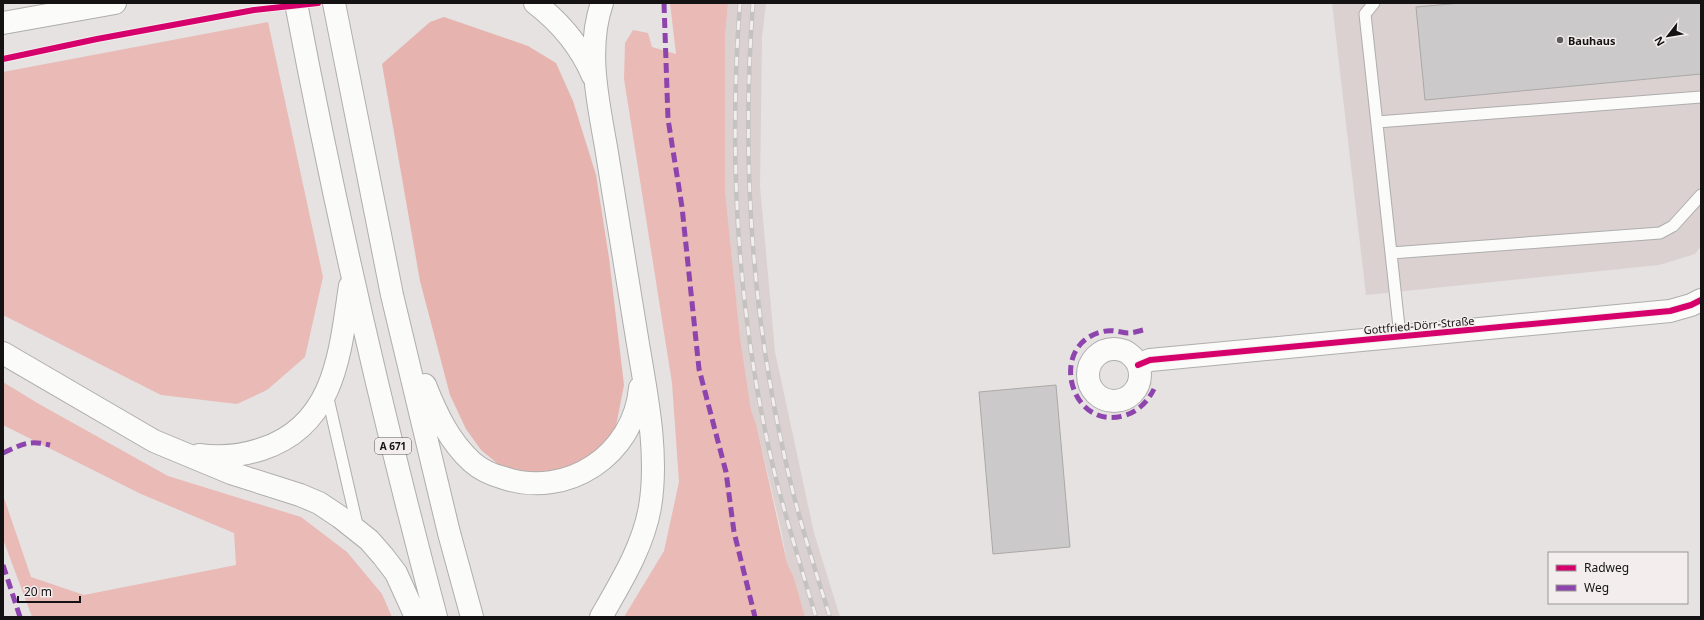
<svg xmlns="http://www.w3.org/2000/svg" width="1704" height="620" viewBox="0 0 1704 620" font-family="'Noto Sans',sans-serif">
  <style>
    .built { fill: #dad1d0 }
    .green { fill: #e9bab6 }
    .forest { fill: #e6b3ae }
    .building { fill: #cbc9c9; stroke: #aba8a8 }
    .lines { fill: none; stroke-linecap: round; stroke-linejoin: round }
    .service-casing { stroke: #afadad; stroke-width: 13 }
    .minor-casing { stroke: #afadad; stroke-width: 24 }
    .trunk-casing { stroke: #afadad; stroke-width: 24 }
    .motorway-casing { stroke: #afadad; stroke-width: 24 }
    .service { stroke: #fbfbfa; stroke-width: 11 }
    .minor { stroke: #fbfbfa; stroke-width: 22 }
    .trunk { stroke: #fbfbfa; stroke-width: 22 }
    .motorway { stroke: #fbfbfa; stroke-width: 22 }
    .rail-casing { stroke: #c4c3c2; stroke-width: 4.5 }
    .rail { stroke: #f3eeed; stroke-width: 3; stroke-dasharray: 9; stroke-linecap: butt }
    .quiet { stroke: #8e44ad; stroke-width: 5; stroke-dasharray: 10 5; stroke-linecap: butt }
    .cycleway-casing { stroke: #f3eeed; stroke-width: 8 }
    .cycleway { stroke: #d6006c; stroke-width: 6 }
    .poi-dot { fill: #5d5b5a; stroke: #f3eeed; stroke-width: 1.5 }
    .labels { text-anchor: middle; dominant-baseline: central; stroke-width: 3; stroke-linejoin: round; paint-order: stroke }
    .shield { fill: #f3eeed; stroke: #575454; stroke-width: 1 }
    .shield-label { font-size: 10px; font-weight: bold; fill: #141212 }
    .poi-label { font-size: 11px; font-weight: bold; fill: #141212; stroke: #f3eeed; text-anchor: start }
    .street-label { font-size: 11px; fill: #141212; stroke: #f3eeed }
  </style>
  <rect width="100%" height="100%" fill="#e5e2e1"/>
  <!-- built -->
  <path class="built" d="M 728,3 L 766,3 L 762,37 L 760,187 L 775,352 L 814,533 L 840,617 L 805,617 L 794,578 L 787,563 L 782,534 L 756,424 L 751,410 L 740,337 L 725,190 L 725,38 Z
    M 1332,3 L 1701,3 L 1701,246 L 1695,254 L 1659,265 L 1366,295 Z"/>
  <!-- green -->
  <path class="green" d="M 670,3 L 728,3 L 725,38 L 725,190 L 740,337 L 751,410 L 756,424 L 787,563 L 794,578 L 805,617 L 624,617 L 664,551 L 679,482 L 672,383 L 624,79 L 625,43 L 633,30 L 648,33 L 652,47 L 676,54 Z
    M 268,22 L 323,277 L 305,357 L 267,390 L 237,404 L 161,395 L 3,315 L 3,72 Z
    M 3,382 L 39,404 L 168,476 L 301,517 L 347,552 L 382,594 L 392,617 L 32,617 L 3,539 L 3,495 L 31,577 L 84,595 L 236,565 L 234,533 L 141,494 L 3,425 Z"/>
  <!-- forest -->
  <path class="forest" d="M 444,17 L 528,46 L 556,63 L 573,101 L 596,175 L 609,258 L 624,385 L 616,426 L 600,453 L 571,470 L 525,475 L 498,464 L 481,450 L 466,429 L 450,395 L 420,281 L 382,64 L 430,22 Z"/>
  <!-- building -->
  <path class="building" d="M 1461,3 L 1701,3 L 1701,74 L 1425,100 L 1416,7 Z
    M 1056,385 L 1070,547 L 993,554 L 979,392 Z"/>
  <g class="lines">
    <defs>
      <path id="service" d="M 1374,3 L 1365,14 L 1400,336
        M 1377,122 L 1701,97
        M 1391,253 L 1660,233 L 1673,226 L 1701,195
        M 327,394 L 358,529"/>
      <path id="minor" d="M1088 375a26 26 0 1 1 52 0a26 26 0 1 1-52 0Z
        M 1138,365 L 1150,360 L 1670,311 L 1691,305 L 1701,300"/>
      <path id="trunk" d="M 3,23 L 115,3"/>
      <path id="motorway" d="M 296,3 C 335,209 382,414 436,617
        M 334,3 L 392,295 L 449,533 L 472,617
        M 535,3 C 561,23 580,45 593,76
        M 3,353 L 154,441 L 231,473 L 300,495 L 319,503 L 340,517 L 369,540 L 383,556 L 396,573 L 416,617
        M 425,385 C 436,413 449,441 472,462 C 481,470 492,475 504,478 C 567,499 634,455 640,388
        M 199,455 C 221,458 241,456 262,449 C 336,425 340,351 350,286
        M 601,617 C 621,582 643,547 650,507 C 659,452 646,393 637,338 C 627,274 616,211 606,147 C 598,101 586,49 602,3"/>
    </defs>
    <!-- service casing -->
    <use href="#service" class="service-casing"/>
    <!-- minor casing -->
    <use href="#minor" class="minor-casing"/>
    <!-- trunk casing -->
    <use href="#trunk" class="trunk-casing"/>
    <!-- motorway casing -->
    <use href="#motorway" class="motorway-casing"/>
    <!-- service -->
    <use href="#service" class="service"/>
    <!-- minor -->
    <use href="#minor" class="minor"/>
    <!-- trunk -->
    <use href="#trunk" class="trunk"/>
    <!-- motorway -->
    <use href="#motorway" class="motorway"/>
    <defs>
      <path id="rail" d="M 740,3 C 728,161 738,324 776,479 C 788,525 802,571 816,617
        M 753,3 C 741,161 752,321 789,476 C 800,523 815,570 830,617"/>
    </defs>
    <!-- rail casing -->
    <use href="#rail" class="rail-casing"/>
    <!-- rail -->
    <use href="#rail" class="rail"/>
    <!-- quiet -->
    <path class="quiet" d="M 664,3 L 668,119 L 682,207 L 699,369 L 726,472 L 734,532 L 755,617
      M 1143,330 C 1139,331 1133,333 1128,333 C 1119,332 1111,329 1101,332 C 1048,346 1070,430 1123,416 C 1137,412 1147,403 1154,389
      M 3,453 C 23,444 28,440 50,445
      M 3,565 L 20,617"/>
    <defs>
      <path id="cycleway" d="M 3,59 L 97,39 L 254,10 L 318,3
        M 1138,365 L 1150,360 L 1670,311 L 1691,305 L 1701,300"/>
    </defs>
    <!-- cycleway casing -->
    <use href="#cycleway" class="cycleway-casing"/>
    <!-- cycleway -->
    <use href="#cycleway" class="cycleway"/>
  </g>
  <!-- markers -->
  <circle class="poi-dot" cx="1560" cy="40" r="4"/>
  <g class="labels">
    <!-- shield labels -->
    <rect class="shield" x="375" y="438" width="36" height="16" rx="3"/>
    <g class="shield-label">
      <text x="393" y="446">A 671</text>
    </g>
    <!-- poi labels -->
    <g class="poi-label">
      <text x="1568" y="40">Bauhaus</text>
    </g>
    <!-- street labels -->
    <g class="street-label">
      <text transform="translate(1419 325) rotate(-5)">Gottfried-Dörr-Straße</text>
    </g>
  </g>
  <!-- border -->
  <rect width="1704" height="620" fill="none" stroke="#141212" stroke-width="8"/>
  <!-- legend -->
  <rect x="1548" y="552" width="140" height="52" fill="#f3eeed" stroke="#9a9695"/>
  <rect x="1556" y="565" width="20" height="6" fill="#d6006c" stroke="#9a9695"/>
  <text x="1584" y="572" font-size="12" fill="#141212">Radweg</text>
  <rect x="1556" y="585" width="20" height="6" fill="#8e44ad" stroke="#9a9695"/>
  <text x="1584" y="592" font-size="12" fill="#141212">Weg</text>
  <!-- north arrow -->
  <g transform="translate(1668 36) rotate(239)" stroke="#f3eeed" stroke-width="3" paint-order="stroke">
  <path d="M0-3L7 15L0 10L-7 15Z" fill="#141212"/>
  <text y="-6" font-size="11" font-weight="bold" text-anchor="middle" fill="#141212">N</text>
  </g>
  <!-- scale -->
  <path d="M18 596v6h62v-6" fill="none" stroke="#141212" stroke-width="2"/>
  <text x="24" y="596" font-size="12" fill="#141212" stroke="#f3eeed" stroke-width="3" paint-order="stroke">20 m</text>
</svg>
